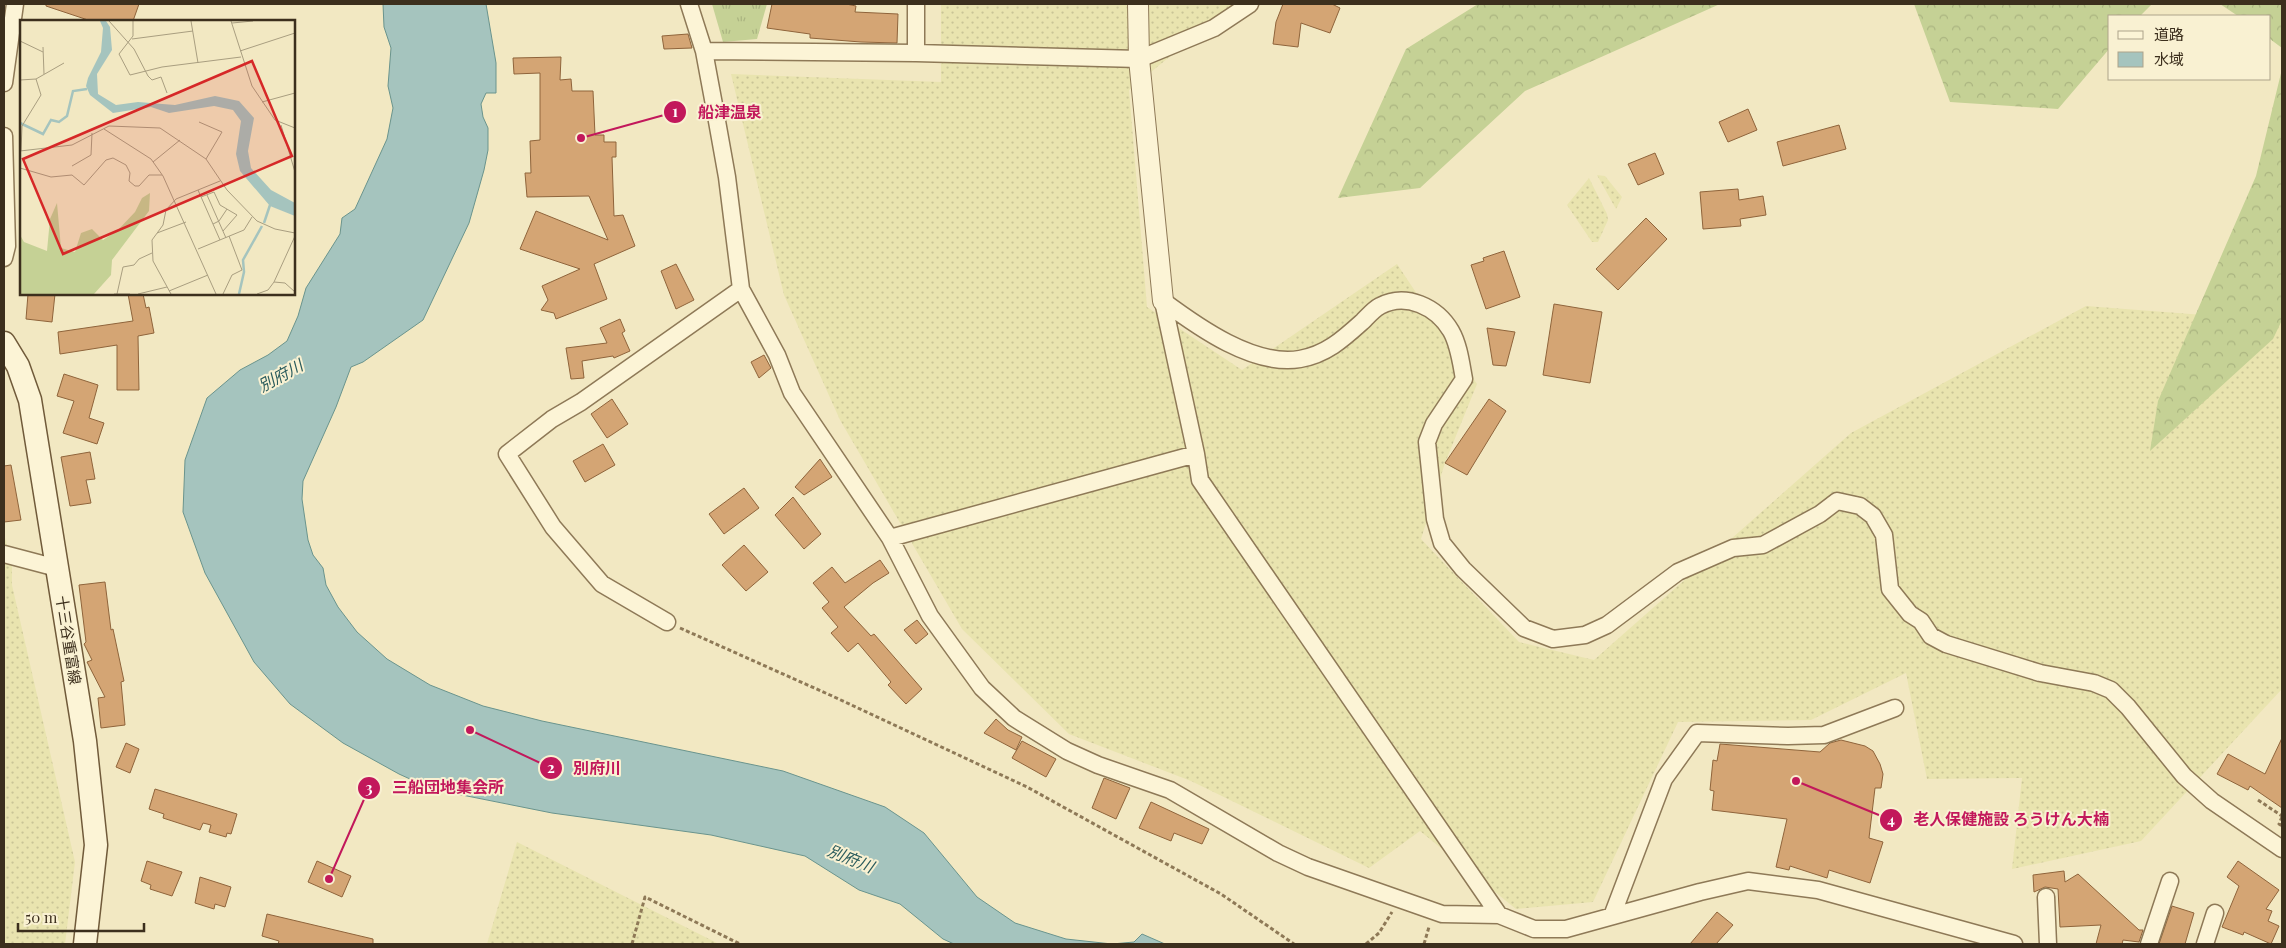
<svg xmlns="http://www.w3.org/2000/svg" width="2286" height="948" viewBox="0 0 2286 948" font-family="'Playfair Display','Noto Sans JP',serif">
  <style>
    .farmland { fill: url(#farmland-dots) }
    .forest { fill: url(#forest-crowns) }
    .park { fill: url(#park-tufts) }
    .water { fill: #a5c4be; stroke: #6a948d }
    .building { fill: #d4a574; stroke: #8f643b }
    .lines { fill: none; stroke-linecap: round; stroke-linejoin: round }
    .minor-casing { stroke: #8e7957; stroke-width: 19 }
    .tertiary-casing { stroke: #8e7957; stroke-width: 22 }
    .secondary-casing { stroke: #705a3a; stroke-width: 25 }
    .path { stroke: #8e7957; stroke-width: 3; stroke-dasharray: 4 2.5; stroke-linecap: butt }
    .minor { stroke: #fcf4d6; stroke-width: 16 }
    .tertiary { stroke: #fcf4d6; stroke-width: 20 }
    .secondary { stroke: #fcf4d6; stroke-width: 22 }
    .labels { text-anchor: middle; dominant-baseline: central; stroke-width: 4; stroke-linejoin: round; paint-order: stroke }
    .street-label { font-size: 15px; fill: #3c2f1d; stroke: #f9f1d2 }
    .water-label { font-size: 16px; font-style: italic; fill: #2b5c5d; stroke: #f9f1d2 }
    .inset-river { fill: none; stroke: #a5c4be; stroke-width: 2.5 }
    .inset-road { fill: none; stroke: #a99e80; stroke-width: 1 }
    .view { fill: #d62828; fill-opacity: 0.15; stroke: #d62828; stroke-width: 2.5 }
    .inset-edge { fill: none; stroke: #3c2f1d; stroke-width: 2.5 }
    .leader { fill: none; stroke: #c2185b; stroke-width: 2 }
    .callout-dot { fill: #c2185b; stroke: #f9f1d2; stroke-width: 2 }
    .mark-label { font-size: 15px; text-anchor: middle; font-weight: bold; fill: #fff }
    .callout-label { font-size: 16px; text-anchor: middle; font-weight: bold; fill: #c2185b; stroke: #f9f1d2; stroke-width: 4; stroke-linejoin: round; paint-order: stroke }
  </style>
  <defs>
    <pattern id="farmland-dots" width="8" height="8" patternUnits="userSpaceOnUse" patternTransform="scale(1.25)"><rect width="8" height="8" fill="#e9e4af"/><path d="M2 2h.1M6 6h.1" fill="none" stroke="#c9c496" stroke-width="1.8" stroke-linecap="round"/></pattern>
    <pattern id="forest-crowns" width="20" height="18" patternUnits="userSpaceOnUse" patternTransform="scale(1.25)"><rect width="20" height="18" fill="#c5d195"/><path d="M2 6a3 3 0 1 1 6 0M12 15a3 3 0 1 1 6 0" fill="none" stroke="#aab480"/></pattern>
    <pattern id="park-tufts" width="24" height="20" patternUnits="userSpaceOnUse" patternTransform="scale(1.25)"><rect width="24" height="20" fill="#c5d195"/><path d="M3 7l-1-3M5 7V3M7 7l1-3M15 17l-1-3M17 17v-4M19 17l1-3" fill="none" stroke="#aab480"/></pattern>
  </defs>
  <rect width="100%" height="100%" fill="#f2e8c2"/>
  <!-- farmland -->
  <path class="farmland" d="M 941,4 L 1234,4 L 1129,90 L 1147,307 L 1242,370 L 1397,264 L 1477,384 L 1445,463 L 1421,539 L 1519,642 L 1594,660 L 1851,433 L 2086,306 L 2282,321 L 2282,689 L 2141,841 L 2012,869 L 2022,778 L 1927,779 L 1906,673 L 1811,720 L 1678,722 L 1593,902 L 1516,909 L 1420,831 L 1369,868 L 1191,781 L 1069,734 L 962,629 L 840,420 L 784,295 L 731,74 L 941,82 Z
    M 1597,175 L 1605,176 L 1622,197 L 1616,209 Z
    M 1589,178 L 1607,214 L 1608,220 L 1598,242 L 1592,242 L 1567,205 Z
    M 4,534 L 12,564 L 12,585 L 75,862 L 65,944 L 4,944 Z
    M 517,842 L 719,944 L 487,944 Z"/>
  <!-- forest -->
  <path class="forest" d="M 1478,4 L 1720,4 L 1525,91 L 1420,188 L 1338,198 L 1406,49 Z
    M 1914,4 L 2152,4 L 2140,16 L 2110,16 L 2110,48 L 2058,109 L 1950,102 Z
    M 2220,4 L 2282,4 L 2282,48 L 2270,39 L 2270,16 L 2238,16 Z
    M 2282,69 L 2282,320 L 2273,339 L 2150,451 L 2158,401 L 2256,176 Z"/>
  <!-- park -->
  <path class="park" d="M 712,4 L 767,4 L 757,39 L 723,42 Z"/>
  <!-- water -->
  <path class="water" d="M 383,4 L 486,4 L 496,63 L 496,93 L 486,93 L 481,104 L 483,117 L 488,128 L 488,150 L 484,170 L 469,223 L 423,320 L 363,362 L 351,367 L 336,407 L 303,481 L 302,499 L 308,540 L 313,555 L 323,568 L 326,585 L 338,607 L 357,632 L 387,659 L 430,685 L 483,706 L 542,721 L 783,771 L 885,807 L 924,833 L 977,897 L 1015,923 L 1066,939 L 1112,944 L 1134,942 L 1142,934 L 1165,944 L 954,944 L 943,939 L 900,904 L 859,890 L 805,856 L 711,835 L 552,813 L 432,789 L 399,774 L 343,743 L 290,704 L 254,662 L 205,573 L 183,512 L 185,460 L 207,398 L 240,370 L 268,355 L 287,341 L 298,316 L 306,288 L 340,234 L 342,218 L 355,209 L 387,139 L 393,108 L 388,86 L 391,48 L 384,27 Z"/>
  <!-- building -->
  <path class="building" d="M 46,4 L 139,4 L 133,21 L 91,21 L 46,6 Z
    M 772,4 L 846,4 L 856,6 L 855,12 L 898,14 L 897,43 L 861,42 L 810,38 L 810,34 L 767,28 Z
    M 1283,4 L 1332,4 L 1340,8 L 1330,33 L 1301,23 L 1298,47 L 1273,44 L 1276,22 Z
    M 688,34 L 692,48 L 664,49 L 662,36 Z
    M 561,57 L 560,80 L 571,79 L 572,91 L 593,91 L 595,135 L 604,135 L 604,142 L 616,142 L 616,157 L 612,157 L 614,216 L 623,215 L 635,246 L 594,264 L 607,299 L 556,319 L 554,313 L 541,310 L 548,300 L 542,286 L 580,269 L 520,249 L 536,211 L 608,240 L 589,196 L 527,197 L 525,173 L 531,173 L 530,141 L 540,140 L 540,73 L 514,74 L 513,58 Z
    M 1748,109 L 1757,130 L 1728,142 L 1719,122 Z
    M 1839,125 L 1846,149 L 1783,166 L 1777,142 Z
    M 1655,153 L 1664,174 L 1638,185 L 1628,164 Z
    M 1738,189 L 1739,200 L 1763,196 L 1766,215 L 1740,219 L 1741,226 L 1703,229 L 1700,192 Z
    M 1646,218 L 1667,239 L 1618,290 L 1596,269 Z
    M 1504,251 L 1520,297 L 1486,309 L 1471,265 L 1484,261 L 1483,258 Z
    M 676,264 L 694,300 L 676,309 L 661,271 Z
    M 28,294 L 55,294 L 52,322 L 26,319 Z
    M 128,294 L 143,294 L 146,308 L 149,307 L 154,333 L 138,336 L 139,390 L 117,390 L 117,345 L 60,354 L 58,332 L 133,321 Z
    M 1554,304 L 1602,312 L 1590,383 L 1543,375 Z
    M 620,319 L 625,331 L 622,333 L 630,351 L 614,358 L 613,356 L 582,361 L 584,378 L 571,379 L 566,348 L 607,343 L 600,328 Z
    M 1487,328 L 1515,332 L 1506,366 L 1493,365 Z
    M 764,355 L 771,368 L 759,378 L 751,362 Z
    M 64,374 L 98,385 L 89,418 L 104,423 L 97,444 L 63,433 L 74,401 L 57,396 Z
    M 612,399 L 628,424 L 607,438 L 591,414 Z
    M 1489,399 L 1506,411 L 1467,475 L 1445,463 Z
    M 603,444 L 615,465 L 585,482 L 573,461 Z
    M 90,452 L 95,479 L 86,480 L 91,503 L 70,506 L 61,457 Z
    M 820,459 L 832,477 L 804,495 L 795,487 Z
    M 11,465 L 21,520 L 4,522 L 4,466 Z
    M 744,488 L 759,508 L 724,534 L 709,514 Z
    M 793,497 L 821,534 L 804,549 L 775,515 Z
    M 744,545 L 768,572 L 746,591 L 722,565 Z
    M 880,560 L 889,573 L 873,583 L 844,607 L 871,636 L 874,634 L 922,689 L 906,704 L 888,685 L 891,682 L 858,643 L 848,652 L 831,633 L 838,627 L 822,608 L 829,602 L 813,583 L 832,567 L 845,583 Z
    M 105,582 L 111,630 L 113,629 L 124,681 L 121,682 L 125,725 L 101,728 L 98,698 L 105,697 L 87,662 L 92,660 L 84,644 L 86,642 L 79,585 Z
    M 917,620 L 928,634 L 916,644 L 904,630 Z
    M 996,719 L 1008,730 L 1022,737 L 1016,750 L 984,733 Z
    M 2282,738 L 2282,808 L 2250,786 L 2248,790 L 2217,774 L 2228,754 L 2265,774 Z
    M 1841,740 L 1865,746 L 1873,751 L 1880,764 L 1883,774 L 1881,788 L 1875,788 L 1869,838 L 1883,842 L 1870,883 L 1829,870 L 1827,878 L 1790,866 L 1789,870 L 1776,867 L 1787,819 L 1712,810 L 1714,791 L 1710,790 L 1713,760 L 1717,761 L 1720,744 L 1820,752 L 1830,743 Z
    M 1022,741 L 1056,759 L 1046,777 L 1012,758 Z
    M 126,743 L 139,749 L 130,773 L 116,767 Z
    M 1104,778 L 1130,788 L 1116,819 L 1092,808 Z
    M 155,789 L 237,814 L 231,834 L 227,833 L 226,837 L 209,832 L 211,825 L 203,823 L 200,830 L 163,818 L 164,814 L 149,809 Z
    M 1151,802 L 1209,829 L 1202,844 L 1174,833 L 1171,841 L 1139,828 Z
    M 147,861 L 182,872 L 172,896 L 150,889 L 151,885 L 141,881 Z
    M 317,861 L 351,876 L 342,897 L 308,882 Z
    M 2238,861 L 2279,890 L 2266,909 L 2272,911 L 2268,921 L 2279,926 L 2271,944 L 2244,932 L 2243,935 L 2222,927 L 2239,886 L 2227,877 Z
    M 2064,871 L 2065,882 L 2078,874 L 2139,930 L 2143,930 L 2139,942 L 2123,940 L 2122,944 L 2096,944 L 2101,925 L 2060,927 L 2058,889 L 2045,887 L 2034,892 L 2033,875 Z
    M 200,877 L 231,887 L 225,907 L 215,904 L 214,909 L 195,903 Z
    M 2172,906 L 2194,913 L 2185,944 L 2159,944 Z
    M 1717,912 L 1733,925 L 1716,944 L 1690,944 Z
    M 267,914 L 373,939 L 373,944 L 278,944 L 279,941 L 262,936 Z"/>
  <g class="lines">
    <defs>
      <path id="minor" d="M 689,4 L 704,51 L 715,110 L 727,177 L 741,289 L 777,355 L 792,393 L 890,538 L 930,616 L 982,688 L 1014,718 L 1067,751 L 1098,765 L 1170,790 L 1278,853 L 1308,867 L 1442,914 L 1499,915 L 1534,929 L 1566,929 L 1700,892 L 1748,881 L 1818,890 L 2014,944
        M 704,51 L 916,53 L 1139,59 L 1214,28 L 1250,4
        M 916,53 L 916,4
        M 4,83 L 15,4
        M 4,136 L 7,246 L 4,258
        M 1163,301 C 1198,327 1254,367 1300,359 C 1327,354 1343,339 1363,321 C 1368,316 1374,309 1380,306 C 1406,292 1437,307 1451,331 C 1459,345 1461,363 1464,379 L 1434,424 L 1427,442 L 1435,519 L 1442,543 L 1463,569 L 1524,628 L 1553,639 L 1585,635 L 1607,625 L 1678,572 L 1733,548 L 1763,545 L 1820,514 L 1837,501 L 1860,506 L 1873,516 L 1884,535 L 1890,589 L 1910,614 L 1921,621 L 1931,636 L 1946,644 L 2040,673 L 2094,683 L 2111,690 L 2128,707 L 2184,776 L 2212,801 L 2282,849
        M 1163,301 L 1196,454 L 1200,480 L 1499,915
        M 890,538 L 1196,454
        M 4,554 L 57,568
        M 667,622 L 602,584 L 553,527 L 507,454 L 552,419 L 581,402 L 741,289
        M 2046,897 L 2048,944
        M 1612,916 L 1664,779 L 1697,733 L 1788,736 L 1824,735 L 1895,708
        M 2149,944 L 2170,881
        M 2205,944 L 2215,913"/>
      <path id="tertiary" d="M 1138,4 L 1139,59 L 1163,301"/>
      <path id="secondary" d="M 4,343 L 18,366 L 30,400 L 85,741 L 96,845 L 85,944"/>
    </defs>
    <!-- minor casing -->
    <use href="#minor" class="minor-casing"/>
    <!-- tertiary casing -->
    <use href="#tertiary" class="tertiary-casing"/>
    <!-- secondary casing -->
    <use href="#secondary" class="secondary-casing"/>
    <!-- path -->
    <path class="path" d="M 680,628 L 830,695 L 1027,787 L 1221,894 L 1294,944
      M 2258,800 L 2282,816
      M 2282,817 L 2279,824 L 2282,826
      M 632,944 L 645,897 L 740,944
      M 1366,944 L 1379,933 L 1392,912
      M 1424,944 L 1429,927"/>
    <!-- minor -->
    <use href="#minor" class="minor"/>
    <!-- tertiary -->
    <use href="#tertiary" class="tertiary"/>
    <!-- secondary -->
    <use href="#secondary" class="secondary"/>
  </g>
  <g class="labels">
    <!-- street labels -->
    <g class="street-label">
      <text transform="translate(69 640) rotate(81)">十三谷重富線</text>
    </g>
    <!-- water labels -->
    <g class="water-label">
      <text transform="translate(280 375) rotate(-29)">別府川</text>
      <text transform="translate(851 858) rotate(22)">別府川</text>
    </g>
  </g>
  <!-- overview -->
  <g transform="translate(20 20)">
    <rect width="275" height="275" fill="#f2e8c2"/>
    <path d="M 130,173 L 129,191 L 92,240 L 91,255 L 74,274 L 0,274 L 0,215 L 4,222 L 27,231 L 30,199 L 37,183 L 41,228 L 55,232 L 61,213 L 72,209 L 83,220 L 98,210 L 115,192 L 122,178 Z" fill="#c5d195"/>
    <path d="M 80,1 L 86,1 L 90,7 L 92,30 L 77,54 L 78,74 L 96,85 L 118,82 L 155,85 L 195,76 L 219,81 L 234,98 L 228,131 L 231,148 L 251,170 L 275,183 L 275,196 L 250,186 L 220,151 L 216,134 L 221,101 L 213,90 L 194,86 L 149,93 L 131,87 L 93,93 L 70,75 L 66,66 L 68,58 L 81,32 L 83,8 Z" fill="#a5c4be"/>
    <path class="inset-river" d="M 0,103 L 23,114 L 31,100 L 39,102 L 47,96 L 53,71 L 67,69M 244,203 L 250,185M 219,274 L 224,252 L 223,240 L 242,206"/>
    <path class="inset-road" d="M 89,1 L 114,29 L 128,56 L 132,60 L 141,57 L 147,73M 113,1 L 113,16 L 99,34 L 110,55 L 142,47 L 221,37M 171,1 L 178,43M 211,1 L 232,66 L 255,100 L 275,108M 212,3 L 233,1M 112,19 L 173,11M 0,21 L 23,32M 23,27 L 24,54M 220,31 L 275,13M 0,60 L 16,59 L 44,43M 242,82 L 275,73M 179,102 L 202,112 L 186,139M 261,105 L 275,152M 84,109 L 131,139 L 143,156 L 196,274M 0,131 L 52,125 L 89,106 L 140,108 L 186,139 L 207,170 L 237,201 L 255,209 L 275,213M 1,131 L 2,106 L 21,75 L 16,59M 133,142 L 160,120M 52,146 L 71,135 L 72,113M 0,148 L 31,157 L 52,155 L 64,165 L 86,140 L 93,138 L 106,145 L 110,153 L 109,161 L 115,166 L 119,166 L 129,155 L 142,155M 178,170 L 200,220M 187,175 L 206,218M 181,177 L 194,172 L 200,185 L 217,195 L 203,211M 193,204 L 199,201 L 207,189M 137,213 L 166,202M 178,229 L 224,210 L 232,197M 254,262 L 265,263 L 275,272M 149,271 L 188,255M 94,274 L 110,274M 97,274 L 103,247 L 114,245 L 119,239 L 132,233M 118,274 L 147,267M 151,274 L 133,241 L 132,220 L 143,205 L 146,190 L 156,179 L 200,161M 203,274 L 212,255 L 222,250 L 209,216M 237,274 L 248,270 L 254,262 L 275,216"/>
    <path class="view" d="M 232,41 L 272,136 L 43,234 L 3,139 Z"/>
    <rect width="275" height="275" class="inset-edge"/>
  </g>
  <!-- callouts -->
  <path class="leader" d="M581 138L675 112M470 730L551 768M329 879L369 788M1796 781L1891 820"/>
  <g class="callout-dot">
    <circle cx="581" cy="138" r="5"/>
    <circle cx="470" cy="730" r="5"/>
    <circle cx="329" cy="879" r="5"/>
    <circle cx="1796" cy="781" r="5"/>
    <circle cx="675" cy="112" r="12"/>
    <circle cx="551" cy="768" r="12"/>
    <circle cx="369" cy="788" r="12"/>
    <circle cx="1891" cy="820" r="12"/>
  </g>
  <g class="mark-label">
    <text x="675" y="117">1</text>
    <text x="551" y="773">2</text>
    <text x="369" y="793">3</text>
    <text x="1891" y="825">4</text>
  </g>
  <g class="callout-label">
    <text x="730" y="118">船津温泉</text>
    <text x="597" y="774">別府川</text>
    <text x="448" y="793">三船団地集会所</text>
    <text x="2011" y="825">老人保健施設 ろうけん大楠</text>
  </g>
  <!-- border -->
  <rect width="2286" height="948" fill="none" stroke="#3c2f1d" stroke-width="10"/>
  <!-- legend -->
  <rect x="2108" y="15" width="162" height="65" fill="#f9f1d2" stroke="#ada38a"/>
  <rect x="2118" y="31" width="25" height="8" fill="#fcf4d6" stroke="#ada38a"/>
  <text x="2154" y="40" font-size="15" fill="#3c2f1d">道路</text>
  <rect x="2118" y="52" width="25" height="15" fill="#a5c4be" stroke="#ada38a"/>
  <text x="2154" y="65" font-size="15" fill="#3c2f1d">水域</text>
  <!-- scale -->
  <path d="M18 923v8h126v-8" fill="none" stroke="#3c2f1d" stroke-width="2.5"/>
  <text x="25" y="923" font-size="15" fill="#3c2f1d" stroke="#f9f1d2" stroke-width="4" paint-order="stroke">50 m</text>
</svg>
